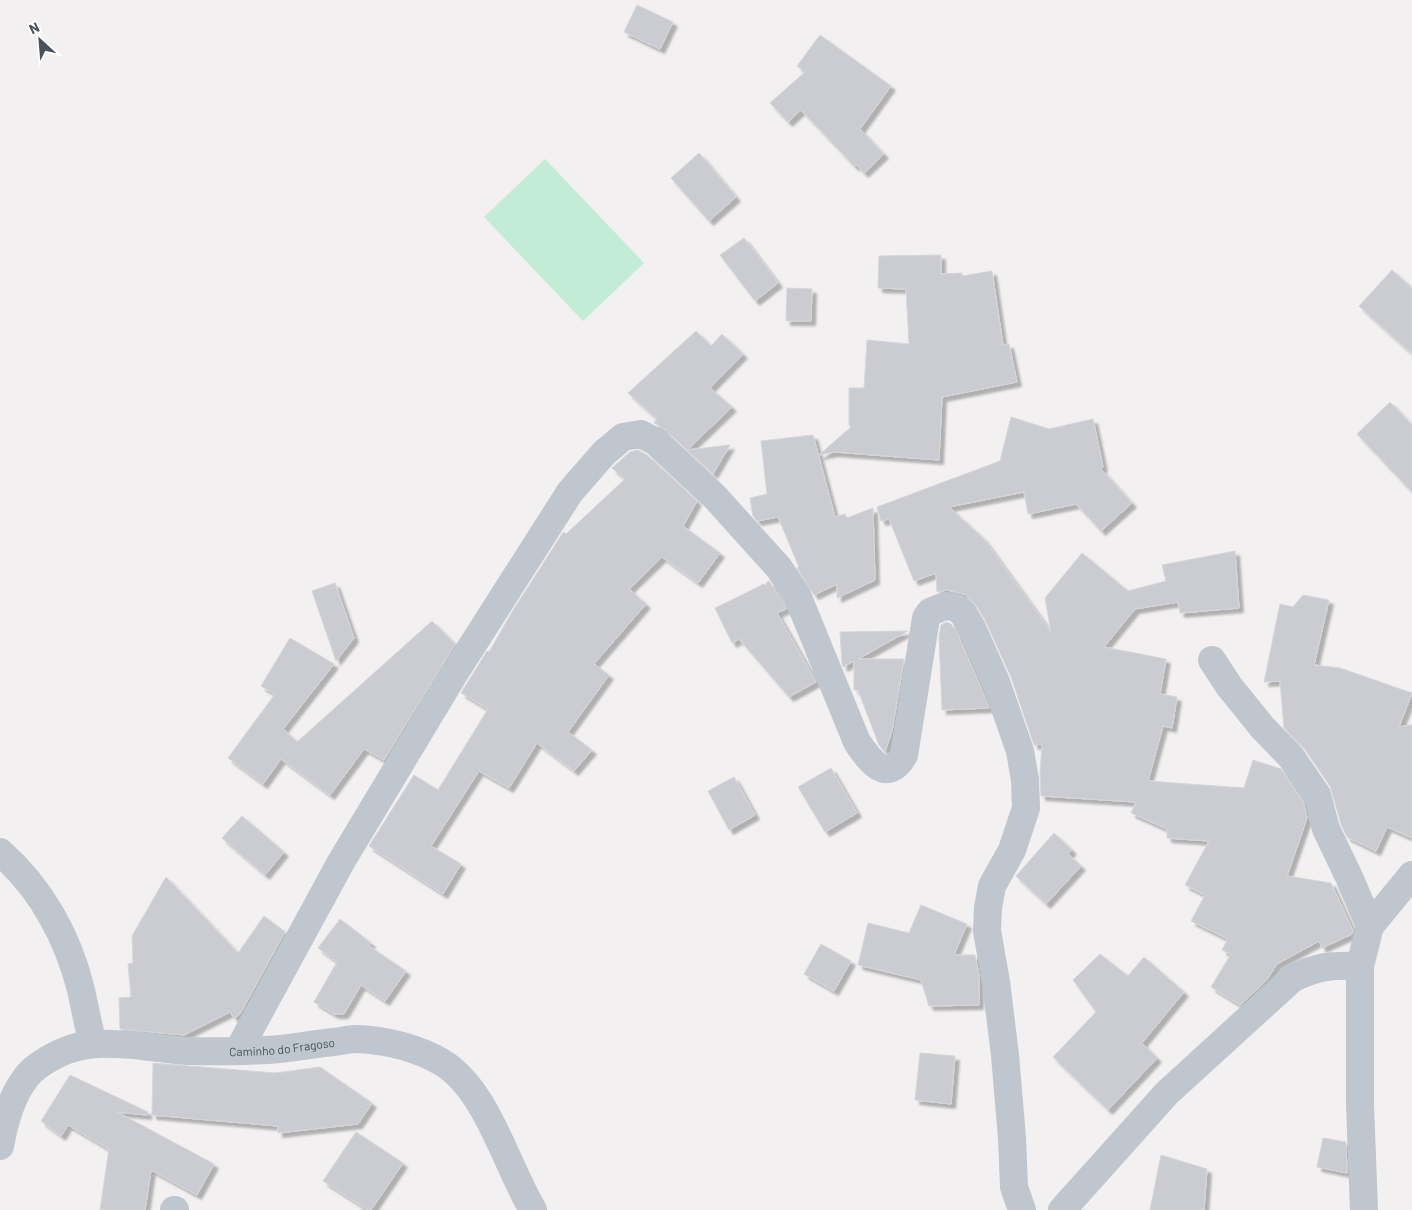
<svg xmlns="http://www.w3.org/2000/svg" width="1412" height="1210" viewBox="0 0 1412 1210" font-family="Barlow,sans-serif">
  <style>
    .green { fill: #c3ecd7 }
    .building { fill: #caccd2; stroke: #d5d6db; filter: url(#shadow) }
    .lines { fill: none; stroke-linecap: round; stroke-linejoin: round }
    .street { stroke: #bfc6cd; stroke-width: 28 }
    .labels { text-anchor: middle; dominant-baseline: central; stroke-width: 4.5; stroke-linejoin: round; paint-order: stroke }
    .street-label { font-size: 12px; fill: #49515c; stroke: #fff }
  </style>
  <defs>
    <filter id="shadow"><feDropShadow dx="4.5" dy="4.5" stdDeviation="1" flood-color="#0004"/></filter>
  </defs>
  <rect width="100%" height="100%" fill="#f2f0f0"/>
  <!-- green -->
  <path class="green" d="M 545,159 L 644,263 L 583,321 L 484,217 Z"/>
  <!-- building -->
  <path class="building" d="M 637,5 L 673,22 L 660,49 L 624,32 Z
    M 820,35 L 891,86 L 860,129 L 884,154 L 864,173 L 856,165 L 854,166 L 801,110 L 788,122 L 770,103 L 805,72 L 797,66 Z
    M 699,153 L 736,197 L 709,221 L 671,178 Z
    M 744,238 L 778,283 L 755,301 L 720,255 Z
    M 941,255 L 941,274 L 962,273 L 962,276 L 992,271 L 1003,345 L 1009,344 L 1017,382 L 942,397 L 939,460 L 834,452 L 819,455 L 851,427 L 849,425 L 849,388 L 864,388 L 867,340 L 909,344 L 906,289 L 878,288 L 879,256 Z
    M 1392,270 L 1412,288 L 1412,354 L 1359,306 Z
    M 787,288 L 812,289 L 811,321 L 786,321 Z
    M 696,331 L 711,346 L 722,334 L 743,354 L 710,388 L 732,407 L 687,450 L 666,430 L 654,423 L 657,419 L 628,393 Z
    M 1390,402 L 1412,425 L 1412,492 L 1357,434 Z
    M 1011,417 L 1049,429 L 1093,419 L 1103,467 L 1101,469 L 1132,503 L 1101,531 L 1076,504 L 1028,514 L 1024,492 L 949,507 L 983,538 L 1051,632 L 1045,598 L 1082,553 L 1128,591 L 1166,581 L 1162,565 L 1235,551 L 1239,608 L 1180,613 L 1178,602 L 1135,609 L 1104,647 L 1166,659 L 1160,694 L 1177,697 L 1172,728 L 1163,726 L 1148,781 L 1244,788 L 1253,760 L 1281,769 L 1303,802 L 1307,818 L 1287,876 L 1331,883 L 1353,931 L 1352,934 L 1322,948 L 1319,941 L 1277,964 L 1266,981 L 1240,1005 L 1211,987 L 1231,954 L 1222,950 L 1228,939 L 1191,921 L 1205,895 L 1185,885 L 1209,841 L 1167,838 L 1167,829 L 1131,813 L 1136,802 L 1041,796 L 1040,774 L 1042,744 L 1034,745 L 1011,677 L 985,620 L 976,605 L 964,594 L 947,590 L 937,592 L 936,573 L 914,581 L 889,519 L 881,521 L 877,507 L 1000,461 Z
    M 813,435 L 835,517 L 845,514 L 847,518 L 873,508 L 875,580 L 837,598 L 837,584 L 814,595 L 797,568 L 799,567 L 778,517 L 757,521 L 753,516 L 750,498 L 767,494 L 761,441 Z
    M 730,445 L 713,474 L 687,450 Z
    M 638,450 L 647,455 L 697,501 L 683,526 L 720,553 L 698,583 L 662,557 L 629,589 L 646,604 L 594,664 L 609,675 L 568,732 L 592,750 L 574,771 L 537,743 L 509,788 L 479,771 L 431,846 L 461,864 L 443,894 L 369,846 L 414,775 L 438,790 L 488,709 L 461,693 L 487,651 L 489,652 L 512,612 L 562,534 L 564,532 L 566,534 L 625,479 L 612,468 L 630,452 Z
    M 769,581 L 786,609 L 777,613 L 816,682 L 789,697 L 739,639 L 732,643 L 715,608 L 764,584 L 767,586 L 766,583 Z
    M 335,583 L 354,638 L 336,661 L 312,591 Z
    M 1303,595 L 1329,600 L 1314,665 L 1340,668 L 1412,693 L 1399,727 L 1412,725 L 1412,838 L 1387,827 L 1376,851 L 1347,837 L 1341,824 L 1330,786 L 1304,748 L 1284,728 L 1280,681 L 1264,682 L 1280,604 L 1293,607 Z
    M 432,621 L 455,644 L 384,760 L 364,749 L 330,795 L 281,759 L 263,784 L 228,758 L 275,694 L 261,686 L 290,638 L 334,664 L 283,729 L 297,742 Z
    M 947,622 L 951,624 L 958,635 L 981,688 L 989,708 L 942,710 L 939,637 L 941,625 Z
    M 908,631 L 858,659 L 904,659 L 892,731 L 885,752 L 879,745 L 858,690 L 854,690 L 854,661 L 843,667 L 842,663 L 840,632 Z
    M 831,768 L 857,813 L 825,832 L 798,787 Z
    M 734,777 L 755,815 L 729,830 L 708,791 Z
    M 242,816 L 284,852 L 265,875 L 222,838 Z
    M 1054,833 L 1072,850 L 1068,854 L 1081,866 L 1046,904 L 1016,876 Z
    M 166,877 L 238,953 L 264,916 L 285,932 L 240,1014 L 234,1018 L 230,1012 L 184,1035 L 120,1029 L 119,998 L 131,997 L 128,964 L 133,963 L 132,936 Z
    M 921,905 L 967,924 L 954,955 L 975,955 L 979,976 L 979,1005 L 929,1006 L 921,980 L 858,965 L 868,923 L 909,933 Z
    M 340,919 L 371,943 L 369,946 L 406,971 L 385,1001 L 361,985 L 344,1014 L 334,1014 L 314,1002 L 337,962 L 318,948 Z
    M 821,944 L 851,961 L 834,991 L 804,974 Z
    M 1100,954 L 1128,976 L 1144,957 L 1184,992 L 1142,1043 L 1157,1058 L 1108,1110 L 1053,1057 L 1096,1012 L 1073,980 Z
    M 920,1053 L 955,1056 L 951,1104 L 915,1100 Z
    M 153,1063 L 275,1073 L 320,1067 L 372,1103 L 358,1124 L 278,1133 L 278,1126 L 152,1115 Z
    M 70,1075 L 148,1112 L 147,1115 L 117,1112 L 214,1164 L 197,1195 L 151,1170 L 145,1210 L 100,1210 L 109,1149 L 68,1125 L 61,1136 L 41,1121 Z
    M 356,1132 L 403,1163 L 371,1210 L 368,1210 L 323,1181 Z
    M 1323,1138 L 1346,1142 L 1347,1173 L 1317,1167 Z
    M 1161,1155 L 1207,1169 L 1204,1210 L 1150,1210 Z"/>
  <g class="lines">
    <!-- street -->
    <g class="street">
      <path d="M 1212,660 L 1229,686 L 1262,727 L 1291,757 L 1317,795 L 1326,829 L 1349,877 L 1370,926"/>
      <path d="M 0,852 C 41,888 68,937 81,990 C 85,1008 88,1026 93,1043"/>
      <path d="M 238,1051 L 341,862 L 454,674 L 570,492 L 604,453 L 623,437 L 641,434 L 656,442 L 715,497 L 779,568 L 797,595 L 857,742 C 870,761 887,785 904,755 L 926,618 L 930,612 L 945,606 L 955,607 L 963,613 L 972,628 L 996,682 L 1020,751 L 1025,780 L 1026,808 L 1012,850 L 992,886 L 988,908 L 987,931 L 996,982 L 1005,1055 L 1012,1138 L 1014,1187 L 1022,1210"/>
      <path id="s1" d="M 0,1146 C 4,1124 11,1097 25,1079 C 32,1068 46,1060 58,1054 C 74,1046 94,1043 113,1044 C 139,1044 165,1050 191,1051 C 217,1052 242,1051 267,1050 C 289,1049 312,1044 334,1042 C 342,1041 349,1039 357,1039 C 385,1040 419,1048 443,1063 C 487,1090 507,1167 533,1210"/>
      <path d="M 174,1210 L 175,1210"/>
      <path d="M 1062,1210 L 1167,1093 L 1293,978 C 1319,966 1331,965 1360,966"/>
      <path d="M 1364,1210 L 1360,1104 L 1360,966 L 1370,926 L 1412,875"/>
    </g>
  </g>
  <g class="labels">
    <!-- street labels -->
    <g class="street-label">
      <text stroke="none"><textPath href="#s1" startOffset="340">Caminho do Fragoso</textPath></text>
    </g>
  </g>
  <!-- north arrow -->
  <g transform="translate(40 40) rotate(334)" stroke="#ffffff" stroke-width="4" paint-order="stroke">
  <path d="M0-4L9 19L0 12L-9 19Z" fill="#49515c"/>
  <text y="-8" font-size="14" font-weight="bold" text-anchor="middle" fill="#49515c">N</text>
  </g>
</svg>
